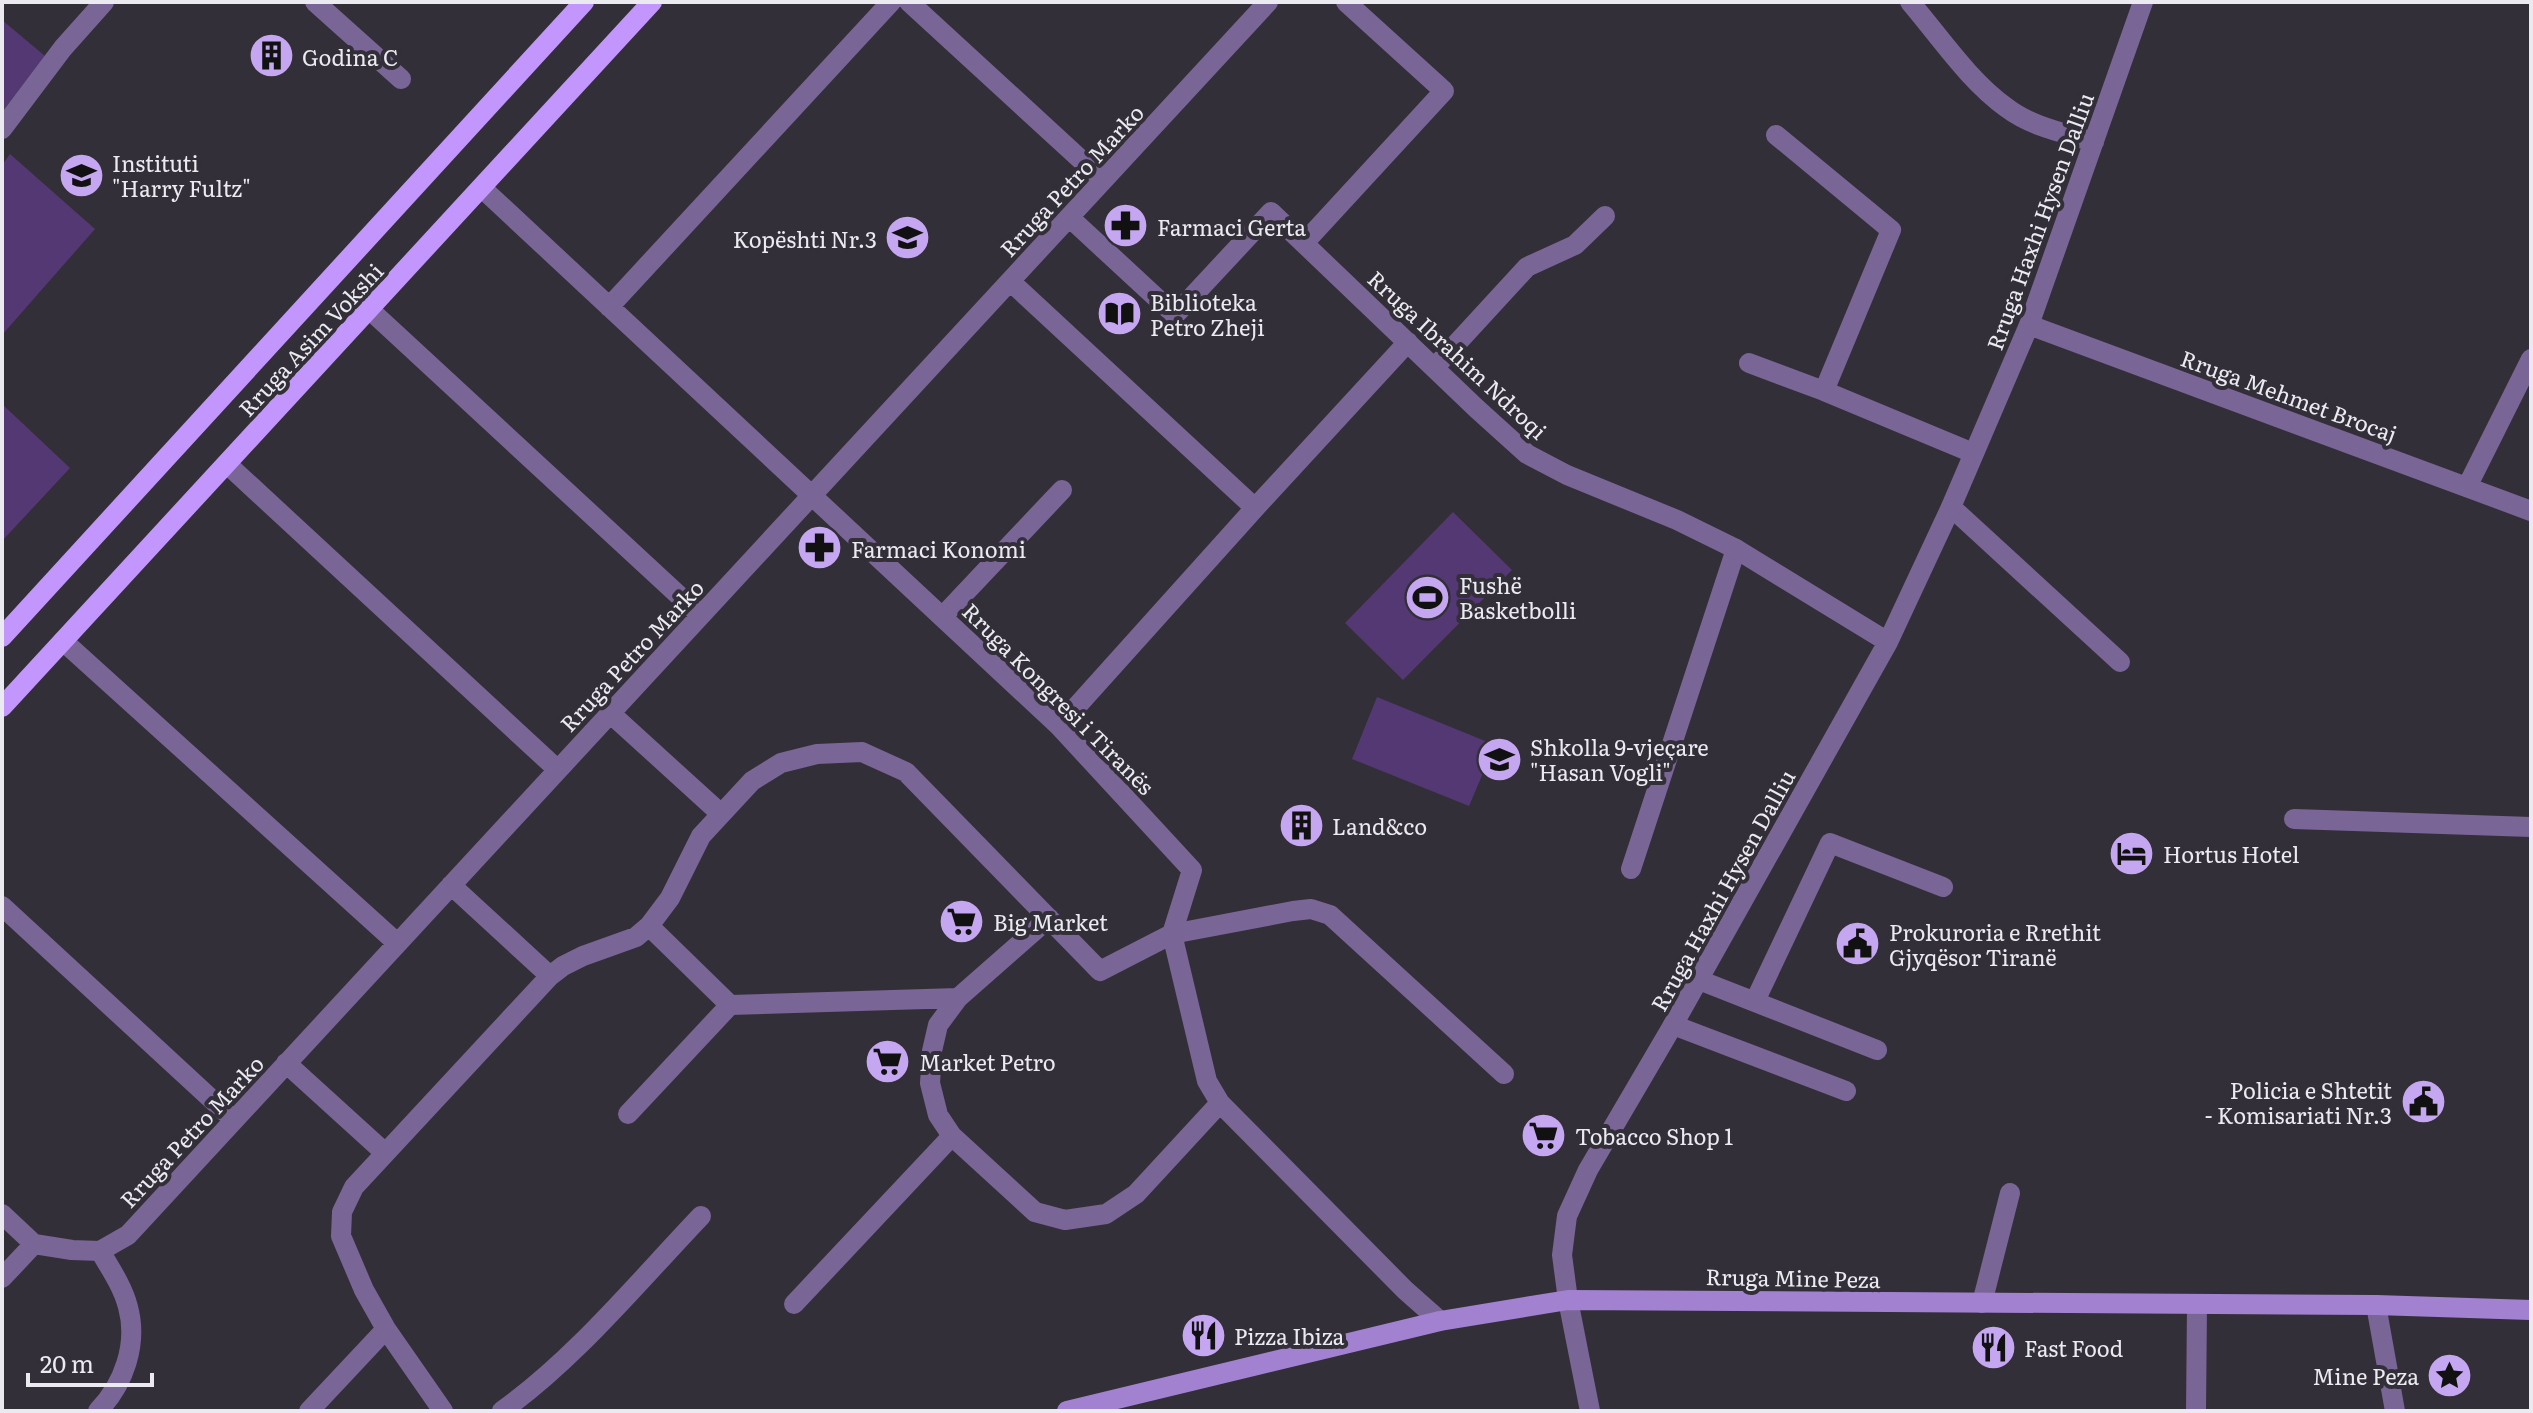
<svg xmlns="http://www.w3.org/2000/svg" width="2533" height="1413" viewBox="0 0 2533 1413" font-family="Literata,serif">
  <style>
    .pitch { fill: #533874 }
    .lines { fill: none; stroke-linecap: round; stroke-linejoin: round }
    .lane { stroke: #7a6597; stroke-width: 20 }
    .street { stroke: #7a6597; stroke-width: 20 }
    .secondary { stroke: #a381d1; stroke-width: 20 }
    .primary { stroke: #c396fd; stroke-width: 20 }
    .labels { text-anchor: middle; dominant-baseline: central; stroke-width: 8; stroke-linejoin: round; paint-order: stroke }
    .poi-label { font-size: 22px; fill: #eceaf1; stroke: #332f39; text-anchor: start }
    .street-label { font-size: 22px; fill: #eceaf1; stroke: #332f39 }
  </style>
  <rect width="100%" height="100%" fill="#332f39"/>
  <!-- pitch -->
  <path class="pitch" d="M 2,20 L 45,56 L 2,112 Z
    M 10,154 L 95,229 L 2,335 L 2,165 Z
    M 2,404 L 70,468 L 2,541 Z
    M 1453,512 L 1512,570 L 1403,680 L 1345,623 Z
    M 1377,697 L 1495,745 L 1469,806 L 1352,759 Z"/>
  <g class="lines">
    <!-- lane -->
    <path class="lane" d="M 315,2 L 401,79
      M 2,129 L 63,48 L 104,2
      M 1776,135 L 1891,230 L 1824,391
      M 1749,363 L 1824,391 L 1973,453
      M 1435,367 L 1527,267 L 1575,245 L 1605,216
      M 1951,507 L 2120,662
      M 943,616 L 1062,490
      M 1631,869 L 1736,549
      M 1172,934 L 1293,911 L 1311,909 L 1330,915 L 1504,1074
      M 1699,980 L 1877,1050
      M 1755,1001 L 1830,843 L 1943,887
      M 1673,1025 L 1846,1091
      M 628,1114 L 730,1005
      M 1982,1303 L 2010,1193
      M 794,1304 L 952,1136
      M 98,1411 C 124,1384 138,1344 128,1307 C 123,1287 110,1268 100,1251"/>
    <!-- street -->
    <path class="street" d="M 909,2 L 1103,180
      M 1910,2 C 1940,37 1969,81 2007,108 C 2032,127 2065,133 2094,142
      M 482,188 L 1059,726 L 1192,870 L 1172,934 L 1207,1081 L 1220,1103 L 1405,1290 L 1440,1321
      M 1069,217 L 1175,315 L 1271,212 L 1476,408 L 1527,454 L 1567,475 L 1677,520 L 1736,549 L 1888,642
      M 1304,243 L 1444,91 L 1346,2
      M 1010,281 L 1255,508
      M 609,307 L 891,2
      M 370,310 L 700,615
      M 2029,325 L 2531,511
      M 227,464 L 558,770
      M 2467,487 L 2531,359
      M 63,641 L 397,943
      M 610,713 L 720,813
      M 1059,726 L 1255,508 L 1408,342
      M 2294,819 L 2531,827
      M 451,885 L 550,976
      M 2,906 L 234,1120
      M 1049,918 L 958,998 L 938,1025 L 932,1051 L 930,1083 L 938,1115 L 952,1136 L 1035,1212 L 1065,1220 L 1106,1214 L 1136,1194 L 1220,1103
      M 649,926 L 730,1005 L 958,998
      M 286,1063 L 384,1152
      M 2,1214 L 34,1244
      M 34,1244 L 72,1250 L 100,1251 L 128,1235 L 1268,2
      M 2,1278 L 34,1244
      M 2376,1305 L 2395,1411
      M 309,1411 L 386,1329
      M 443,1411 L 386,1329 L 364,1290 L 341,1236 L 342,1212 L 354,1187 L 550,976 L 563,966 L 583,956 L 636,937 L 649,926 L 670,898 L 701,836 L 752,781 L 781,763 L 817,754 L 862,752 L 906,772 L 1100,971 L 1172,934
      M 502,1411 C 576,1358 638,1282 701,1216
      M 1590,1411 L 1568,1300 L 1562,1255 L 1567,1216 L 1588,1170 L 1673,1025 L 1888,642 L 1951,507 L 2029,325 L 2143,2
      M 2196,1411 L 2197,1306"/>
    <!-- secondary -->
    <path class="secondary" d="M 1067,1411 L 1440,1321 L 1568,1300 L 2376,1305 L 2531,1310"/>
    <!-- primary -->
    <path class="primary" d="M 2,637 L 584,2
      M 2,707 L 652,2"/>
  </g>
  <!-- icons -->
  <defs>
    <symbol id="building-disc" viewBox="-11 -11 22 22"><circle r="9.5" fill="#c5a6f1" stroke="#332f39"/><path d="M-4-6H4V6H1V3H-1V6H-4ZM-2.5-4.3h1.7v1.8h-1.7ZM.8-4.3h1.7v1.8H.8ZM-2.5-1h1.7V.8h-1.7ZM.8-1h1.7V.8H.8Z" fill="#111"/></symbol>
    <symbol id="university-disc" viewBox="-11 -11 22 22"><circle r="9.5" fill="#c5a6f1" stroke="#332f39"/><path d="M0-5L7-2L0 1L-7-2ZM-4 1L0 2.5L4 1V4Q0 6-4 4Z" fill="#111"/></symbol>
    <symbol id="pharmacy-disc" viewBox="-11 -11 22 22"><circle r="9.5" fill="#c5a6f1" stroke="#332f39"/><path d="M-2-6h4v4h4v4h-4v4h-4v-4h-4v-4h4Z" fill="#111"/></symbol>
    <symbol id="school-disc" viewBox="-11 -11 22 22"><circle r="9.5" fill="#c5a6f1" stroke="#332f39"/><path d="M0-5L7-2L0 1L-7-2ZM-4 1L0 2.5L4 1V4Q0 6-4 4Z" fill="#111"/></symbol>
    <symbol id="library-disc" viewBox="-11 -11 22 22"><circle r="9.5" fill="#c5a6f1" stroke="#332f39"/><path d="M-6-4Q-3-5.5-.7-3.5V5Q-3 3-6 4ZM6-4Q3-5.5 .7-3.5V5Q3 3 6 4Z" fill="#111"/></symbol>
    <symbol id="stadium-disc" viewBox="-11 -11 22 22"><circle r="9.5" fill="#c5a6f1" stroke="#332f39"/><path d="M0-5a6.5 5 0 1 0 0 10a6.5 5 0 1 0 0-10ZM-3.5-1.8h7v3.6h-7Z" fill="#111"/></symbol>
    <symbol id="hotel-disc" viewBox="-11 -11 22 22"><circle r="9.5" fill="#c5a6f1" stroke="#332f39"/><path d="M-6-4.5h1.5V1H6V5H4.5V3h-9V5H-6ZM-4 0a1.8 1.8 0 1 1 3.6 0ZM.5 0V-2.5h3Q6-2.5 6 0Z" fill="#111"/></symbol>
    <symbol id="supermarket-disc" viewBox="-11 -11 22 22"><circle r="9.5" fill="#c5a6f1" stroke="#332f39"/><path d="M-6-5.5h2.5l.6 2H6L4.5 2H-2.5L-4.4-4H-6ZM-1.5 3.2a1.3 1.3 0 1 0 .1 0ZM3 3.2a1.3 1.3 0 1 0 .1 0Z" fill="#111"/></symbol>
    <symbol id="civic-disc" viewBox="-11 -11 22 22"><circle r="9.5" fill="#c5a6f1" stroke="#332f39"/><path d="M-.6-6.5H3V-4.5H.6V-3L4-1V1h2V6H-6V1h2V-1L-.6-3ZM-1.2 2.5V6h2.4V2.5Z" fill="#111"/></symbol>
    <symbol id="restaurant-disc" viewBox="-11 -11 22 22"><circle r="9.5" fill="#c5a6f1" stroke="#332f39"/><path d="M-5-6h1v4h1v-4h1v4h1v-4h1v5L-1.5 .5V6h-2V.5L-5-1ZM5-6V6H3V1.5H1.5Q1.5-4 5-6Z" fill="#111"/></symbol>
    <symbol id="sight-disc" viewBox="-11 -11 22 22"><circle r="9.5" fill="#c5a6f1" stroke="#332f39"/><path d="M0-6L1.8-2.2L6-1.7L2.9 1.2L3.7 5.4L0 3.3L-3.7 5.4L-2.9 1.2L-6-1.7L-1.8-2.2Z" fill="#111"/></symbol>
  </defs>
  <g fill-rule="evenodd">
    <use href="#building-disc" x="246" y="30" width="51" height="51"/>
    <use href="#university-disc" x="56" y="150" width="51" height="51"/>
    <use href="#pharmacy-disc" x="1100" y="200" width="51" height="51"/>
    <use href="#school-disc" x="882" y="212" width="51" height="51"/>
    <use href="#library-disc" x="1094" y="288" width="51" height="51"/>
    <use href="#pharmacy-disc" x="794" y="522" width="51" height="51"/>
    <use href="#stadium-disc" x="1402" y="572" width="51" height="51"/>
    <use href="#school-disc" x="1474" y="734" width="51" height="51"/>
    <use href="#building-disc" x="1276" y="800" width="51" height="51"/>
    <use href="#hotel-disc" x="2106" y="828" width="51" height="51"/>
    <use href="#supermarket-disc" x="936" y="896" width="51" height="51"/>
    <use href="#civic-disc" x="1832" y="918" width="51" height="51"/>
    <use href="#supermarket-disc" x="862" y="1036" width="51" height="51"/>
    <use href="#civic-disc" x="2398" y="1076" width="51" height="51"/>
    <use href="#supermarket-disc" x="1518" y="1110" width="51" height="51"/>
    <use href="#restaurant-disc" x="1178" y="1310" width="51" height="51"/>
    <use href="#restaurant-disc" x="1968" y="1322" width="51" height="51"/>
    <use href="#sight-disc" x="2424" y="1350" width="51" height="51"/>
  </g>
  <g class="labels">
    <!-- poi labels -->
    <g class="poi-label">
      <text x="302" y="56">Godina C</text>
      <text x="112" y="162">Instituti<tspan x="112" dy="25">"Harry Fultz"</tspan></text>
      <text x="1157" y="226">Farmaci Gerta</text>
      <text x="877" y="238" text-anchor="end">Kopështi Nr.3</text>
      <text x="1150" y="301">Biblioteka<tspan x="1150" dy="25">Petro Zheji</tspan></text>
      <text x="851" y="548">Farmaci Konomi</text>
      <text x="1459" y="584">Fushë<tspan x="1459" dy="25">Basketbolli</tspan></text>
      <text x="1530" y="746">Shkolla 9-vjeçare<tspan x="1530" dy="25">"Hasan Vogli"</tspan></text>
      <text x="1332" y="825">Land&amp;co</text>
      <text x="2163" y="853">Hortus Hotel</text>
      <text x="993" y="921">Big Market</text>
      <text x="1889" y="931">Prokuroria e Rrethit<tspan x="1889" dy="25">Gjyqësor Tiranë</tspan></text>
      <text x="919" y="1061">Market Petro</text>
      <text x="2392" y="1089" text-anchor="end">Policia e Shtetit<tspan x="2392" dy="25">- Komisariati Nr.3</tspan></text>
      <text x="1575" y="1135">Tobacco Shop 1</text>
      <text x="1234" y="1335">Pizza Ibiza</text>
      <text x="2024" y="1347">Fast Food</text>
      <text x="2419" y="1375" text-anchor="end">Mine Peza</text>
    </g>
    <!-- street labels -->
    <g class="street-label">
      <text transform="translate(1071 180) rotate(-47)">Rruga Petro Marko</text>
      <text transform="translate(2039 221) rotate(-70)">Rruga Haxhi Hysen Dalliu</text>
      <text transform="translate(310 339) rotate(-47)">Rruga Asim Vokshi</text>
      <text transform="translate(1458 354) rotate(43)">Rruga Ibrahim Ndroqi</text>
      <text transform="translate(2289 395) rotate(20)">Rruga Mehmet Brocaj</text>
      <text transform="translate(631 655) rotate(-47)">Rruga Petro Marko</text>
      <text transform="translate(1059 698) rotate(45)">Rruga Kongresi i Tiranës</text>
      <text transform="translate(1722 890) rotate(-61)">Rruga Haxhi Hysen Dalliu</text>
      <text transform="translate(191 1131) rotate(-47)">Rruga Petro Marko</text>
      <text transform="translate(1793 1277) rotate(1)">Rruga Mine Peza</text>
    </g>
  </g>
  <!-- border -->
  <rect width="2533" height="1413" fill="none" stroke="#eceaf1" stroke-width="8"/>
  <!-- scale -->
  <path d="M28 1373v12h124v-12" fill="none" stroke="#eceaf1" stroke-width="4"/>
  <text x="40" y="1373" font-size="24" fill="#eceaf1" stroke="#332f39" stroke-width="6" paint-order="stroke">20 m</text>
</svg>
